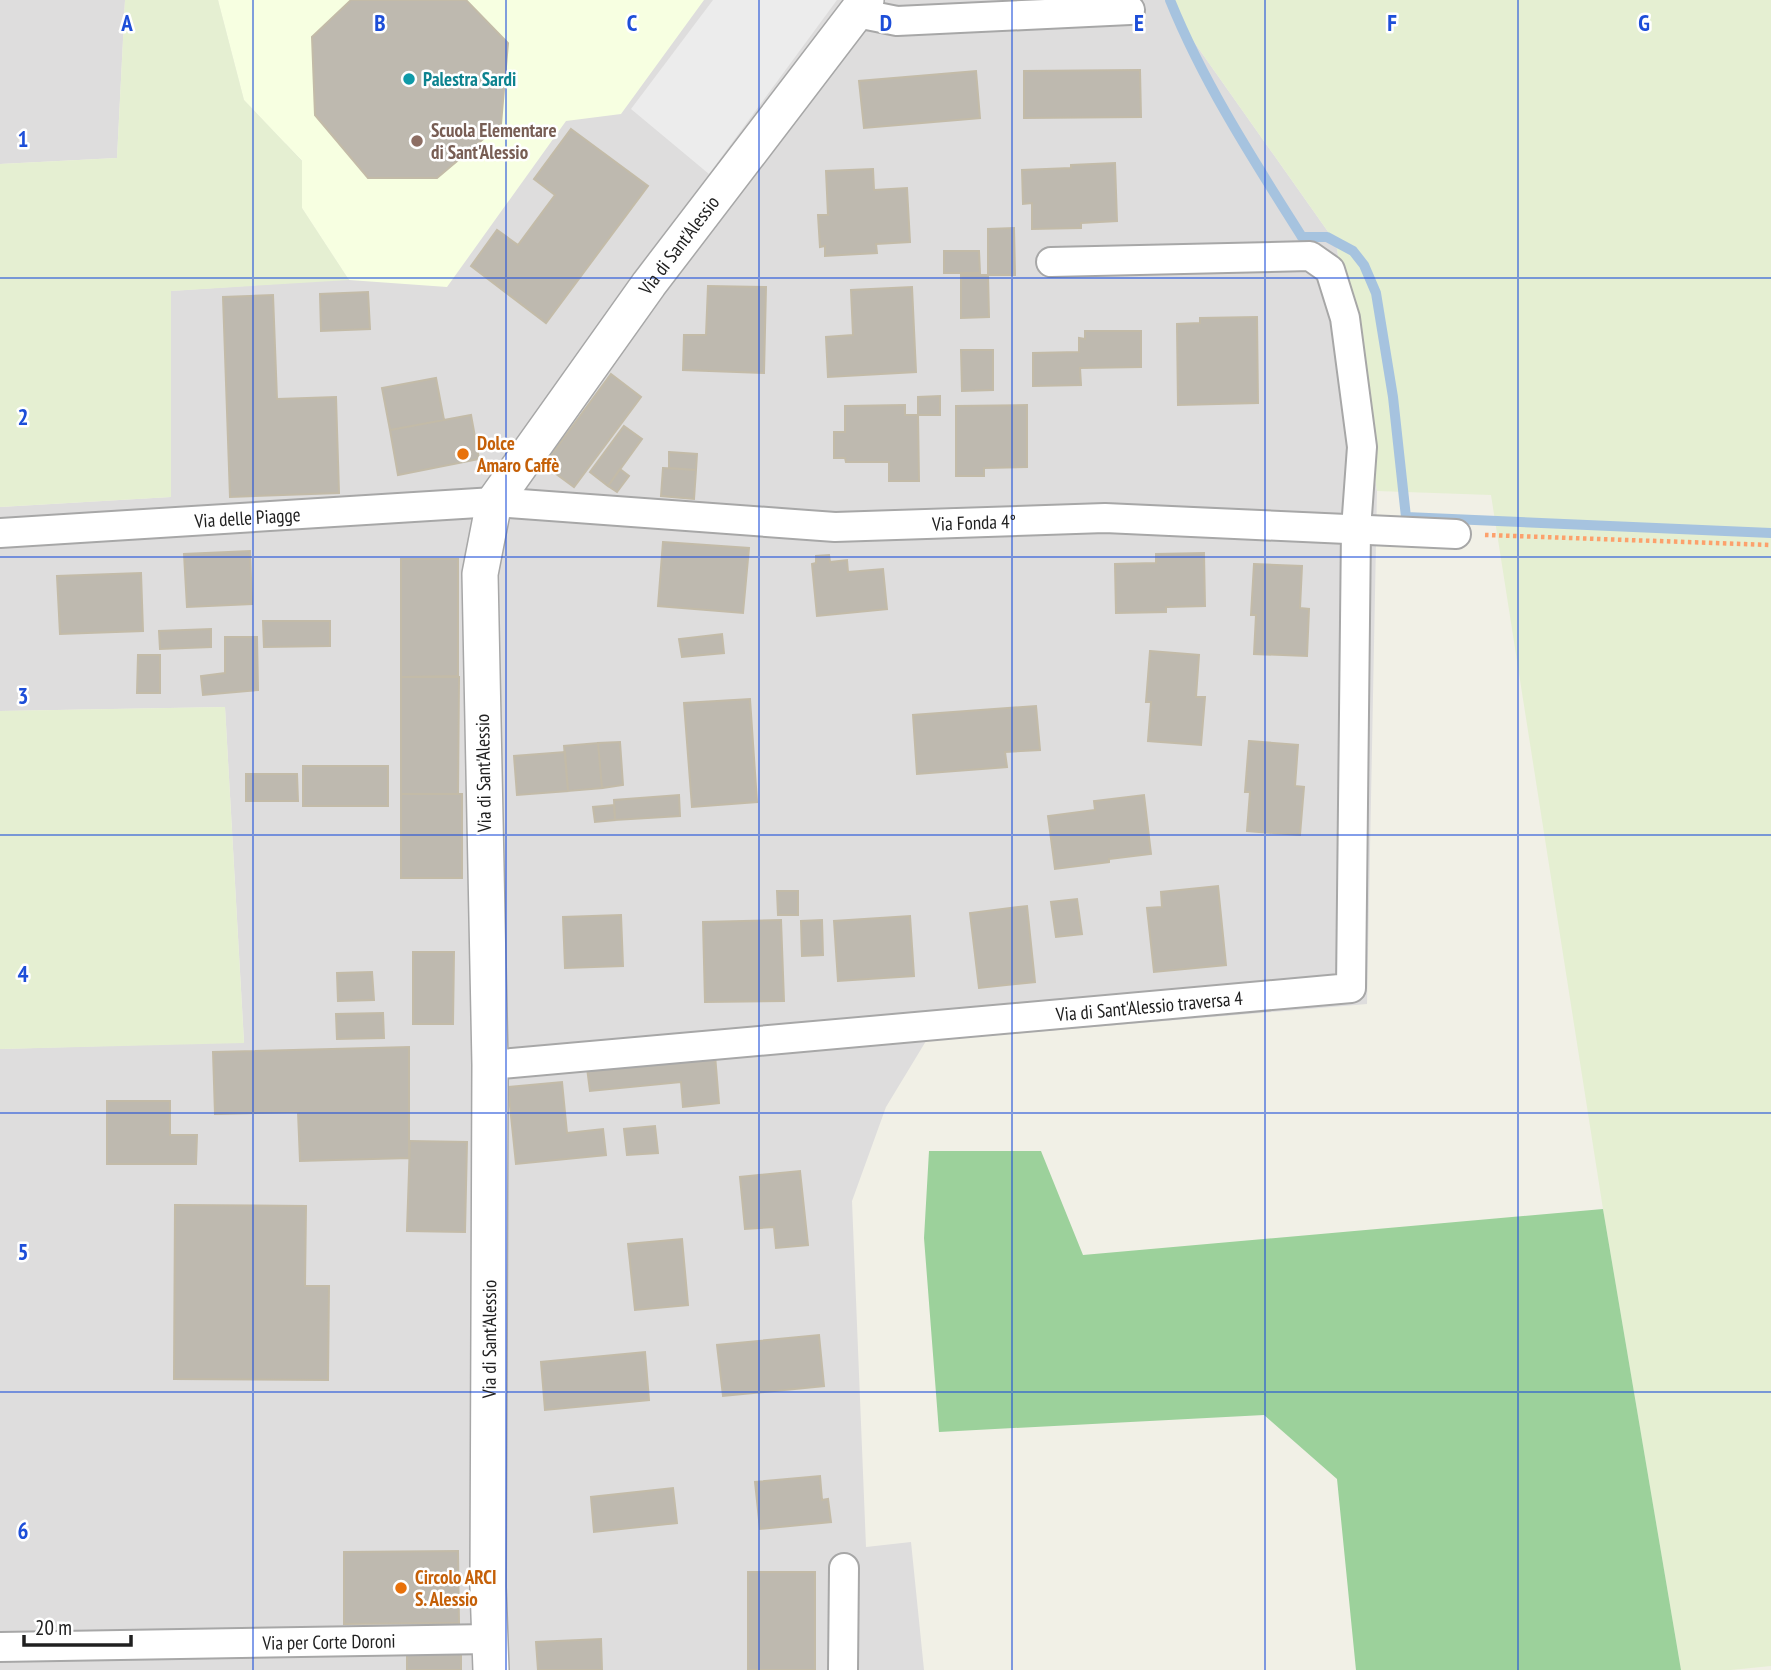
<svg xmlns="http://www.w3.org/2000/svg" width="1771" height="1670" viewBox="0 0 1771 1670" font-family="'PT Sans Narrow',sans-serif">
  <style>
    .residential { fill: #dedddd }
    .education { fill: #f7ffe1 }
    .farmland { fill: #e5efd2 }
    .forest { fill: #9cd19b }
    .parking { fill: #ececec }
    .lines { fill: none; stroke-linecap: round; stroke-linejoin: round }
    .stream { stroke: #a6c3df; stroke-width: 10 }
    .building { fill: #beb9af; stroke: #c3bba8; stroke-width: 2 }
    .minor-casing { stroke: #a7a7a7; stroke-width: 32 }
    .tertiary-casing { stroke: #a7a7a7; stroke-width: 38 }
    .path { stroke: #fca16c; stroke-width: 4.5; stroke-dasharray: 3.5 3.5; stroke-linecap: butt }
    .minor { stroke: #fff; stroke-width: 28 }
    .tertiary { stroke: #fff; stroke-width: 35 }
    .grid { fill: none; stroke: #1d4ed8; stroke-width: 2; stroke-opacity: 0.55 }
    .culture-dot { fill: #0f9aa8; stroke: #fff; stroke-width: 2.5 }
    .education-dot { fill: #8d6e63; stroke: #fff; stroke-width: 2.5 }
    .food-dot { fill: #e8710a; stroke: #fff; stroke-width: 2.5 }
    .labels { text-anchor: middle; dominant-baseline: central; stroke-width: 5; stroke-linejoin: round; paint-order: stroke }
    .culture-label { font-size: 19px; font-weight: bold; fill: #0d838f; stroke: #fff; text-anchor: start }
    .education-label { font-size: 19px; font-weight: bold; fill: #785e54; stroke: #fff; text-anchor: start }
    .street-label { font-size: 19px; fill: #202020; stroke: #fff }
    .food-label { font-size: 19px; font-weight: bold; fill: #c56008; stroke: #fff; text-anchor: start }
    .grid-label { font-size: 23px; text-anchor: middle; font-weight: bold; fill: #1d4ed8; stroke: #fff; stroke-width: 5; stroke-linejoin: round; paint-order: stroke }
  </style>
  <rect width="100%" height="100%" fill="#f1f0e6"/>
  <!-- residential -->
  <path class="residential" d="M 0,0 L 125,0 L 117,158 L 0,164 Z
    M 218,0 L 1168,0 L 1170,8 L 1336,243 L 1377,491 L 1367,1004 L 926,1041 L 886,1107 L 852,1201 L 866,1547 L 911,1542 L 924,1670 L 0,1670 L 0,1049 L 244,1042 L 225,707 L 0,711 L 0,507 L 171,497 L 170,291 L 349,279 Z"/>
  <!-- education -->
  <path class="education" d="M 218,0 L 704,0 L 621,114 L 566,121 L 447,287 L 349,280 L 302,208 L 302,161 L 244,100 Z"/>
  <!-- farmland -->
  <path class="farmland" d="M 125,0 L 218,0 L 244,100 L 302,161 L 302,208 L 349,280 L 171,291 L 171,497 L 0,507 L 0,164 L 117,158 Z
    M 1168,0 L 1771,0 L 1771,1666 L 1731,1670 L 1681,1670 L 1603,1209 L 1491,495 L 1377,491 L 1336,243 L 1170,8 Z
    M 225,707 L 244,1043 L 0,1049 L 0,711 Z"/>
  <!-- forest -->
  <path class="forest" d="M 929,1151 L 1041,1151 L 1083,1255 L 1603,1209 L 1681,1670 L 1356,1670 L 1337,1479 L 1264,1415 L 939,1432 L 924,1238 Z"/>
  <!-- parking -->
  <path class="parking" d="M 713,0 L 837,0 L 709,174 L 631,109 Z"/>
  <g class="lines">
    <!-- stream -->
    <path class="stream" d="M 1170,0 C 1204,84 1254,161 1302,237 L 1327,237 L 1353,251 L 1364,265 L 1376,293 L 1393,397 L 1406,517 L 1771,533"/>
  </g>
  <!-- building -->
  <path class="building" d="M 351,0 L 466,0 L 508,43 L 501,124 L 437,178 L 368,178 L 315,115 L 312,37 Z
    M 1140,70 L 1141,117 L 1024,118 L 1024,71 Z
    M 976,71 L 980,118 L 864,128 L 859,81 Z
    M 571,129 L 648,186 L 546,323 L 471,266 L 497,230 L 518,245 L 555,195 L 534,179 Z
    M 1115,163 L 1117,221 L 1081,223 L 1081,228 L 1032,229 L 1032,203 L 1023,204 L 1022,170 L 1071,168 L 1071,165 Z
    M 873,169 L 874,190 L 907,188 L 910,242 L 876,244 L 877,253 L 825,256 L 825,246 L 820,247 L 818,215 L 828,215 L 826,171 Z
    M 1014,228 L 1015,275 L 988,275 L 988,229 Z
    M 944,251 L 979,251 L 980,273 L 944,273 Z
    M 961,275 L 988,275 L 989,317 L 961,318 Z
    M 708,286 L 766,287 L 764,373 L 683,370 L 684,335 L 706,335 Z
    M 912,287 L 916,372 L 828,377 L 826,337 L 853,335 L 851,290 Z
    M 368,292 L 370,329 L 321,331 L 320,294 Z
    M 273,295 L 277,399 L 336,397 L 339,493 L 230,497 L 223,297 Z
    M 1257,317 L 1258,403 L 1178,405 L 1177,324 L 1200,323 L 1200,318 Z
    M 1085,331 L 1141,331 L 1141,367 L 1080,368 L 1081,385 L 1033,386 L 1033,353 L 1079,352 L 1079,338 L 1085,339 Z
    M 961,350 L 993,350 L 993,390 L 962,391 Z
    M 611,374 L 641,397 L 574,487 L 544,465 Z
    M 436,378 L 444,420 L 390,430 L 382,388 Z
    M 940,396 L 940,415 L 918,415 L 918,397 Z
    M 905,405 L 905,415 L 918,415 L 919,481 L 889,481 L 889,462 L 846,462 L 845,458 L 834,458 L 834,432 L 845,432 L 845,406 Z
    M 1027,405 L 1027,467 L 984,468 L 984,476 L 956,476 L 956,406 Z
    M 471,415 L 479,459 L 398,475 L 390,430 Z
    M 624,426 L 642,439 L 608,486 L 590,472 Z
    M 669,452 L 697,454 L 696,470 L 669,468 Z
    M 663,468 L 696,470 L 694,499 L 661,496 Z
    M 620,469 L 629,476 L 617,492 L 608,486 Z
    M 663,542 L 749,548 L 743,613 L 658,606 Z
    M 250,551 L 252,604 L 187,607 L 184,554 Z
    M 1204,553 L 1205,606 L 1166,607 L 1166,612 L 1116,613 L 1115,564 L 1156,563 L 1156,554 Z
    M 829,555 L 830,562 L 847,560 L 848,572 L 883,569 L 887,609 L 817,616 L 812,564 L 816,563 L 816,556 Z
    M 401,559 L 458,559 L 458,676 L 401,677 Z
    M 1254,564 L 1302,566 L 1300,608 L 1309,609 L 1307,656 L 1254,654 L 1256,615 L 1251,615 Z
    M 141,573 L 143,631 L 60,634 L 57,576 Z
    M 263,621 L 330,621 L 330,646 L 264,647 Z
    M 211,629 L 211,647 L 160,649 L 159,631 Z
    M 722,634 L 724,653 L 682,657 L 679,639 Z
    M 225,637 L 257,637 L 258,690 L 203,695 L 201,676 L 225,673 Z
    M 1150,651 L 1199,655 L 1196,697 L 1205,697 L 1201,745 L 1148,741 L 1151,702 L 1146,702 Z
    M 138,655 L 160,655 L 160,693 L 137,693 Z
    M 401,677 L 459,677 L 458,794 L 401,794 Z
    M 750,699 L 757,802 L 692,807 L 684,703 Z
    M 1036,706 L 1040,750 L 1005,752 L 1007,767 L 917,774 L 913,715 Z
    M 1249,741 L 1298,745 L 1295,786 L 1304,787 L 1300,835 L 1247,831 L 1250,792 L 1245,792 Z
    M 620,742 L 623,785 L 602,788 L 598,743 Z
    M 598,743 L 602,788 L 568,791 L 564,746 Z
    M 565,752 L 568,791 L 517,795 L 514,756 Z
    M 303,766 L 388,766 L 388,806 L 303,806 Z
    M 246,774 L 297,774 L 298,801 L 246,801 Z
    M 401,794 L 462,794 L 462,878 L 401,878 Z
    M 679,795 L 680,816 L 615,820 L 614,800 Z
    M 1144,795 L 1151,854 L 1109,859 L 1109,862 L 1055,869 L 1048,816 L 1095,810 L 1094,801 Z
    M 614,805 L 615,820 L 595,822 L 593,807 Z
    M 1218,886 L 1226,965 L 1154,972 L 1147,908 L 1162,907 L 1161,892 Z
    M 777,891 L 798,891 L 798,915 L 778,915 Z
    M 1077,899 L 1082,934 L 1056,937 L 1051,902 Z
    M 1027,906 L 1035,982 L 979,988 L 970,913 Z
    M 621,915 L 623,966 L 565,968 L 563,917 Z
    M 910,916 L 914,976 L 838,981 L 834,921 Z
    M 781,920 L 784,1001 L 705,1002 L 703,922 Z
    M 822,920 L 823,955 L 802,956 L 801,921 Z
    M 413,952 L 454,952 L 453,1024 L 413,1024 Z
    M 372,972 L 374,1000 L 338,1001 L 337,973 Z
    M 383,1013 L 384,1038 L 337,1039 L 336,1014 Z
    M 409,1047 L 409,1158 L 300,1161 L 298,1112 L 215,1114 L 213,1052 Z
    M 715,1055 L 719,1103 L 683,1107 L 681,1082 L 590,1091 L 587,1068 Z
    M 562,1082 L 567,1133 L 603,1129 L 606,1155 L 516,1164 L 508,1087 Z
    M 107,1101 L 170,1101 L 170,1135 L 197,1135 L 196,1164 L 107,1164 Z
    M 655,1126 L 658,1153 L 627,1155 L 624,1129 Z
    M 410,1141 L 467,1142 L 465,1232 L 407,1231 Z
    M 800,1171 L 808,1245 L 776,1248 L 774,1227 L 745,1229 L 740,1177 Z
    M 175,1205 L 306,1206 L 305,1286 L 329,1286 L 328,1380 L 174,1379 Z
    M 682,1239 L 688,1305 L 635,1310 L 628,1244 Z
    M 819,1335 L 824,1386 L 723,1396 L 717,1345 Z
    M 645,1352 L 649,1400 L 545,1410 L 541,1362 Z
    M 820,1476 L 822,1500 L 828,1499 L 831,1522 L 760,1529 L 755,1482 Z
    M 673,1488 L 677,1523 L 594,1532 L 591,1497 Z
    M 458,1551 L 459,1623 L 344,1624 L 344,1552 Z
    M 748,1572 L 815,1572 L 815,1670 L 748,1670 Z
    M 601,1639 L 602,1670 L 538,1670 L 536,1642 Z
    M 407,1653 L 461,1654 L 461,1670 L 407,1670 Z"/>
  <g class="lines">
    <defs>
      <g id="minor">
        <path d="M 857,13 L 897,21 L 1130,10"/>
        <path id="s1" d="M 0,533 L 494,502 L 835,527 L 1105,518 L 1456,534"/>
        <path id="s2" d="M 490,1065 L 1351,988 L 1356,529 L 1362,447 L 1345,318 L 1330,270 L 1310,256 L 1051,262"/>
        <path id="s3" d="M 0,1647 L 490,1639"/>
        <path d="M 843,1670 L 844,1568"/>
      </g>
      <g id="tertiary">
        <path id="s4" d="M 491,1670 L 488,1587 L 490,1065 L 480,574 L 494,502 L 649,284 L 866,0"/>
      </g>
    </defs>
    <!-- minor casing -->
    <use href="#minor" class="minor-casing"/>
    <!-- tertiary casing -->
    <use href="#tertiary" class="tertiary-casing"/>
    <!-- path -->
    <path class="path" d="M 1485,535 L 1771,545"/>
    <!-- minor -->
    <use href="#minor" class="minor"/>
    <!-- tertiary -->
    <use href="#tertiary" class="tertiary"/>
  </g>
  <!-- grid -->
  <path class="grid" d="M 253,0 L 253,1670M 506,0 L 506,1670M 759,0 L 759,1670M 1012,0 L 1012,1670M 1265,0 L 1265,1670M 1518,0 L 1518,1670M 0,278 L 1771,278M 0,557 L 1771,557M 0,835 L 1771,835M 0,1113 L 1771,1113M 0,1392 L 1771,1392"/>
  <!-- markers -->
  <circle class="culture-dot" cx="409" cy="79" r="7"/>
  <circle class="education-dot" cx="417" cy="141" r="7"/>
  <g class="food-dot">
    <circle cx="463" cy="454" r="7"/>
    <circle cx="401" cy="1588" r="7"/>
  </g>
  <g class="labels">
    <!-- culture labels -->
    <g class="culture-label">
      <text x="423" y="79">Palestra Sardi</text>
    </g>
    <!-- education labels -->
    <g class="education-label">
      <text x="431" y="130">Scuola Elementare<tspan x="431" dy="22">di Sant'Alessio</tspan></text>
    </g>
    <!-- street labels -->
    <g class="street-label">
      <text stroke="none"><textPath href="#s4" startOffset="1486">Via di Sant'Alessio</textPath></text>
      <text stroke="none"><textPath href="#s1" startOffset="248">Via delle Piagge</textPath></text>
      <text stroke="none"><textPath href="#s1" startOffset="976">Via Fonda 4°</textPath></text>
      <text transform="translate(483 773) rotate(-91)">Via di Sant'Alessio</text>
      <text stroke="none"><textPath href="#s2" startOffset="662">Via di Sant'Alessio traversa 4</textPath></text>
      <text stroke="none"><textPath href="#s4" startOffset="331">Via di Sant'Alessio</textPath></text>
      <text stroke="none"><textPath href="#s3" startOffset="329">Via per Corte Doroni</textPath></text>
    </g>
    <!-- food labels -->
    <g class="food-label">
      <text x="477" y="443">Dolce<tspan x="477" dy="22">Amaro Caffè</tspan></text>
      <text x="415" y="1577">Circolo ARCI<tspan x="415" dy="22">S. Alessio</tspan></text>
    </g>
  </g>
  <g class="grid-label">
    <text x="127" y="31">A</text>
    <text x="380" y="31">B</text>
    <text x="632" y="31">C</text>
    <text x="886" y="31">D</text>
    <text x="1139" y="31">E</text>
    <text x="1392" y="31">F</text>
    <text x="1644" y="31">G</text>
    <text x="23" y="147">1</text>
    <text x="23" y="425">2</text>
    <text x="23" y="704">3</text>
    <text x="23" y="982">4</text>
    <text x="23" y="1260">5</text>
    <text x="23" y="1539">6</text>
  </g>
  <!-- scale -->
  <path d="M24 1635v10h107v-10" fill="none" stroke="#202020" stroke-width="3.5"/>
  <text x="35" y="1635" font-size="21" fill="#202020" stroke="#ffffff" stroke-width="5" paint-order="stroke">20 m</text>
</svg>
